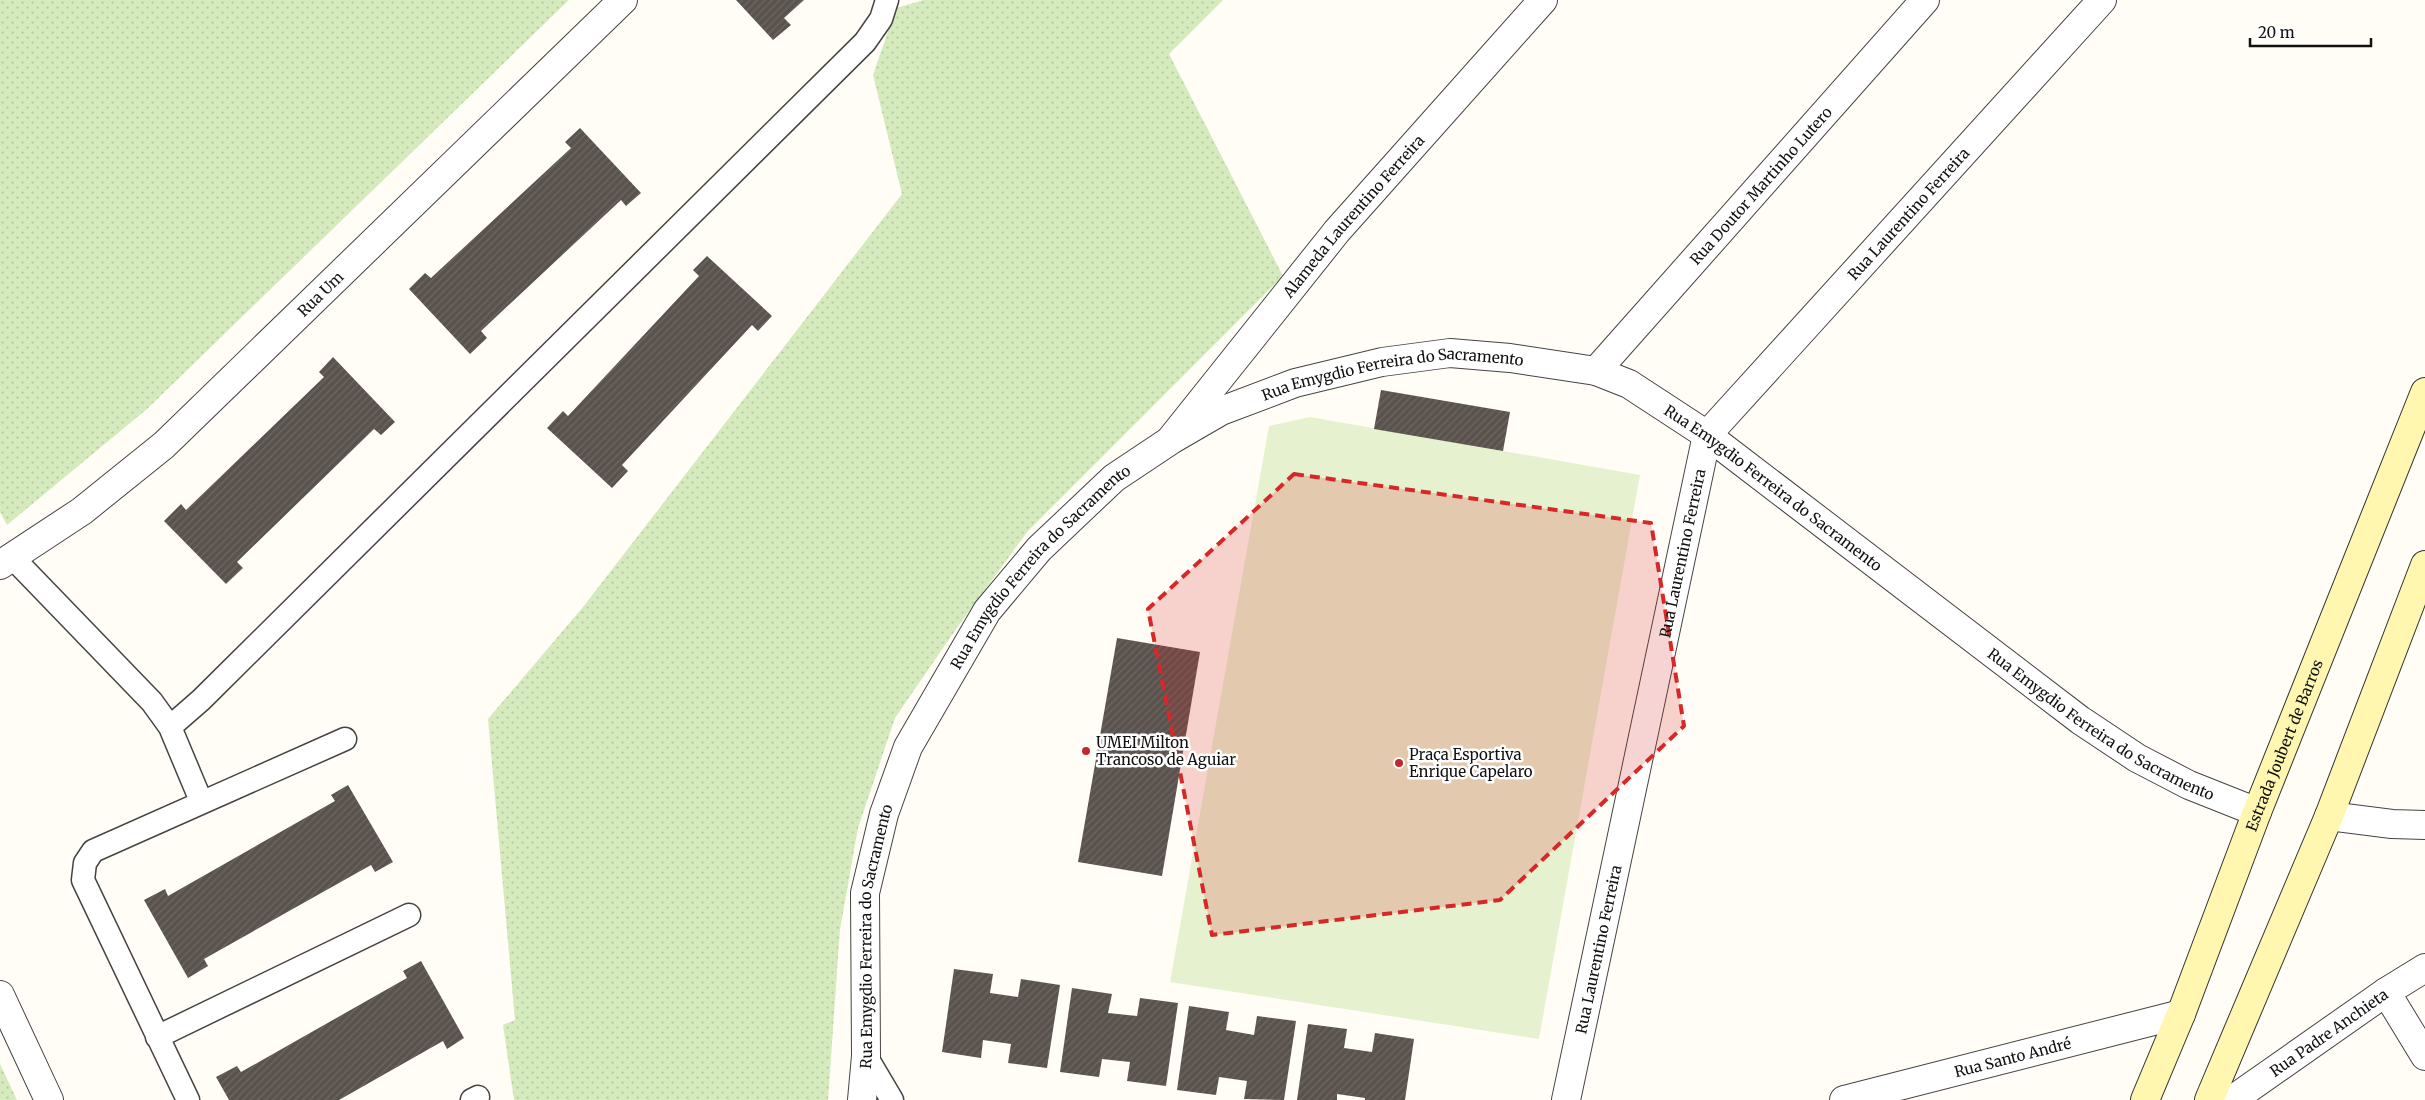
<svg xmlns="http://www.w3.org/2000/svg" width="2425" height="1100" viewBox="0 0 2425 1100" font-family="Merriweather,serif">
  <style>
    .grass { fill: url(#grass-dots) }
    .pitch { fill: #e6f2cf }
    .building { fill: url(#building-hatch) }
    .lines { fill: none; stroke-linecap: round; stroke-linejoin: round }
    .service-casing { stroke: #444; stroke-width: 25 }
    .minor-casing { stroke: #444; stroke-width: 30 }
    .tertiary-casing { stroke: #444; stroke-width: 30 }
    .secondary-casing { stroke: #333; stroke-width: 30 }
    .service { stroke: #fff; stroke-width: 22 }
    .minor { stroke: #fff; stroke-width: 28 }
    .tertiary { stroke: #fff; stroke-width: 28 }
    .secondary { stroke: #fff6b0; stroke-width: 28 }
    .marked { fill: #d62828; fill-opacity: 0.2; stroke: #d62828; stroke-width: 4; stroke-dasharray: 10 6; stroke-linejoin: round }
    .poi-dot { fill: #c4262e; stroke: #fff; stroke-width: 2 }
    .labels { text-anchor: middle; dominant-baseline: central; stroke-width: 5; stroke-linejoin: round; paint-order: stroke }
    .street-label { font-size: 15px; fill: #111; stroke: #fff }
    .poi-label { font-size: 15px; fill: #111; stroke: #fff; text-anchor: start }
  </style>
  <defs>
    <pattern id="grass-dots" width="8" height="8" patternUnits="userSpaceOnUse" patternTransform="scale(1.25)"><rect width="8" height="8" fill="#d5ebbd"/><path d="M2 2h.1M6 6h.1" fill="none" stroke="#b6c8a1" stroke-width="1.8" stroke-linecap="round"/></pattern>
    <pattern id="building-hatch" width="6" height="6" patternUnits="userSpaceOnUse" patternTransform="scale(1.25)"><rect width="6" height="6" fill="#5a524d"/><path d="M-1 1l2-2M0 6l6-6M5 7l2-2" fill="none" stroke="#6d6662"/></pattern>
  </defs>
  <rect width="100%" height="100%" fill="#fffdf5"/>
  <!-- grass -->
  <path class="grass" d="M 0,0 L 569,0 L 147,409 L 7,525 L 0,512 Z
    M 924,0 L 1223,0 L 1169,54 L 1283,276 L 1028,531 L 956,629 L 895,718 L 858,828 L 840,929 L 828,1100 L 514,1100 L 503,1025 L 515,1020 L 488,719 L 583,607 L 902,194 L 873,75 L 896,8 Z
    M 0,1064 L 17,1100 L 0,1100 Z"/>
  <!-- pitch -->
  <path class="pitch" d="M 1310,417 L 1640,475 L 1539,1039 L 1170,982 L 1269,426 Z"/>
  <!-- building -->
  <path class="building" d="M 736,0 L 804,0 L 784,18 L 791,25 L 773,40 Z
    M 580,128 L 641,193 L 626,206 L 621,200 L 481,331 L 487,338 L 470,354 L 409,289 L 425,273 L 431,278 L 571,148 L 565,142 Z
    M 707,256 L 772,316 L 758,331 L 752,325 L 622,465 L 628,471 L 612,488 L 547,428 L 563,411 L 568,416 L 699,276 L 693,270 Z
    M 333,357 L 395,422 L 381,435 L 374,429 L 237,562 L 243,568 L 226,584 L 164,521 L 181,504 L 186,510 L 324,377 L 319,372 Z
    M 1381,390 L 1510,412 L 1503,451 L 1374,429 Z
    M 1117,638 L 1200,652 L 1162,876 L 1078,862 Z
    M 348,785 L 393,862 L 375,872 L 371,865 L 204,959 L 208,966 L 188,978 L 144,900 L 165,889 L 168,896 L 335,801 L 331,795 Z
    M 421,961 L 464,1038 L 447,1049 L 443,1041 L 339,1100 L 229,1100 L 216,1077 L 237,1066 L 241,1072 L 407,978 L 403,971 Z
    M 954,969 L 993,974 L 990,993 L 1018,997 L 1021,979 L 1060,985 L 1047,1068 L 1008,1063 L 1011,1044 L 983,1040 L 981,1058 L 942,1052 Z
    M 1072,988 L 1112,994 L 1108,1013 L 1137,1016 L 1140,998 L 1178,1003 L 1166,1086 L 1127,1081 L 1130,1062 L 1102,1059 L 1099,1077 L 1060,1072 Z
    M 1189,1006 L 1229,1012 L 1226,1030 L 1254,1035 L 1257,1016 L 1296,1021 L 1284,1100 L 1244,1099 L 1247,1081 L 1219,1077 L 1216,1095 L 1177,1090 Z
    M 1308,1024 L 1347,1029 L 1344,1048 L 1372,1052 L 1375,1033 L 1414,1039 L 1405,1100 L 1365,1100 L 1365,1098 L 1337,1094 L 1337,1100 L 1297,1100 Z"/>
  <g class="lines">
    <defs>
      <path id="service" d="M 12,557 L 152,702 L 170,727 L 201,700 L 865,42 L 881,19 L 887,0
        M 170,727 L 201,801
        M 157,1037 L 409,915
        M 866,1056 L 892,1100
        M 188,1100 L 83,880 L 85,863 L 93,851 L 345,739
        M 472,1100 L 478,1097"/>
      <g id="minor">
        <path id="s1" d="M 1596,371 L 1925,0"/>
        <path id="s2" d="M 1171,439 L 1337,231 L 1543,0"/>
        <path id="s3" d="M 0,565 L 82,511 L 164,445 L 623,0"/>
        <path d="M 2329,816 L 2392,824 L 2425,825"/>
        <path d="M 2386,992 L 2425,1056"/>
        <path d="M 0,995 L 49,1100"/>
        <path id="s4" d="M 1566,1100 L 1707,435 L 2102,0"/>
        <path id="s5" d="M 1844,1100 L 2181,1014"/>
        <path id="s6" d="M 2232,1100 L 2386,992 L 2425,968"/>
      </g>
      <g id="tertiary">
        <path id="s7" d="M 862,1100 L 866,1056 L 865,893 L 884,814 L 908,747 L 987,611 L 1039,549 L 1114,478 L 1171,440 L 1221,411 L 1295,383 L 1382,362 L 1450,353 L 1510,358 L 1596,371 L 1629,384 L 1707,435 L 2080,720 L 2137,758 L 2189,785 L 2257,812"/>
      </g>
      <g id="secondary">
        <path id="s8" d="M 2145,1100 L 2181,1014 L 2257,812 L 2425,392"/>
        <path d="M 2209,1100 L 2329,816 L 2425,565"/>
      </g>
    </defs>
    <!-- service casing -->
    <use href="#service" class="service-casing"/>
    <!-- minor casing -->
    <use href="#minor" class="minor-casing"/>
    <!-- tertiary casing -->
    <use href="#tertiary" class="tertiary-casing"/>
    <!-- secondary casing -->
    <use href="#secondary" class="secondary-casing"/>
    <!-- service -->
    <use href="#service" class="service"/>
    <!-- minor -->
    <use href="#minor" class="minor"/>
    <!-- tertiary -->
    <use href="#tertiary" class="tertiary"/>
    <!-- secondary -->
    <use href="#secondary" class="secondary"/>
  </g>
  <!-- marked area -->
  <path class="marked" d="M 1294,474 L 1651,523 L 1684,726 L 1500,900 L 1212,935 L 1148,609 Z"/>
  <!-- markers -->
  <g class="poi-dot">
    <circle cx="1086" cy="751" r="5"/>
    <circle cx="1399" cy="763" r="5"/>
  </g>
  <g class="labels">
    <!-- street labels -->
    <g class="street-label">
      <text stroke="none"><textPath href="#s1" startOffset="248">Rua Doutor Martinho Lutero</textPath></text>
      <text stroke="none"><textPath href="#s4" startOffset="979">Rua Laurentino Ferreira</textPath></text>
      <text stroke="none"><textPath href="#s2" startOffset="288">Alameda Laurentino Ferreira</textPath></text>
      <text stroke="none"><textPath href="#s3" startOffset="421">Rua Um</textPath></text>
      <text stroke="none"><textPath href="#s7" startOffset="1005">Rua Emygdio Ferreira do Sacramento</textPath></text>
      <text stroke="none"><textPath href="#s7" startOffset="1425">Rua Emygdio Ferreira do Sacramento</textPath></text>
      <text stroke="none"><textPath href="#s4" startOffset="559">Rua Laurentino Ferreira</textPath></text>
      <text stroke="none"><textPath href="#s7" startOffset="585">Rua Emygdio Ferreira do Sacramento</textPath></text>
      <text stroke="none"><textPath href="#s7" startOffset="1830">Rua Emygdio Ferreira do Sacramento</textPath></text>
      <text stroke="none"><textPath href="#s8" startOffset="381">Estrada Joubert de Barros</textPath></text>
      <text stroke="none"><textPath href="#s7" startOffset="165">Rua Emygdio Ferreira do Sacramento</textPath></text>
      <text stroke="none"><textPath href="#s4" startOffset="154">Rua Laurentino Ferreira</textPath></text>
      <text stroke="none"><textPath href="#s6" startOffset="118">Rua Padre Anchieta</textPath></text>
      <text stroke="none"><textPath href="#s5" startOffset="174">Rua Santo André</textPath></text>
    </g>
    <!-- poi labels -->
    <g class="poi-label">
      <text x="1096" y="742">UMEI Milton<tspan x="1096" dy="17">Trancoso de Aguiar</tspan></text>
      <text x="1409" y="754">Praça Esportiva<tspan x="1409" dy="17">Enrique Capelaro</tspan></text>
    </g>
  </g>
  <!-- scale -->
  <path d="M2250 38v8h121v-8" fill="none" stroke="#111111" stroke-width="2.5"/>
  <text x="2258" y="38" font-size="15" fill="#111111" stroke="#ffffff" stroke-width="4" paint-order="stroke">20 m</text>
</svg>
